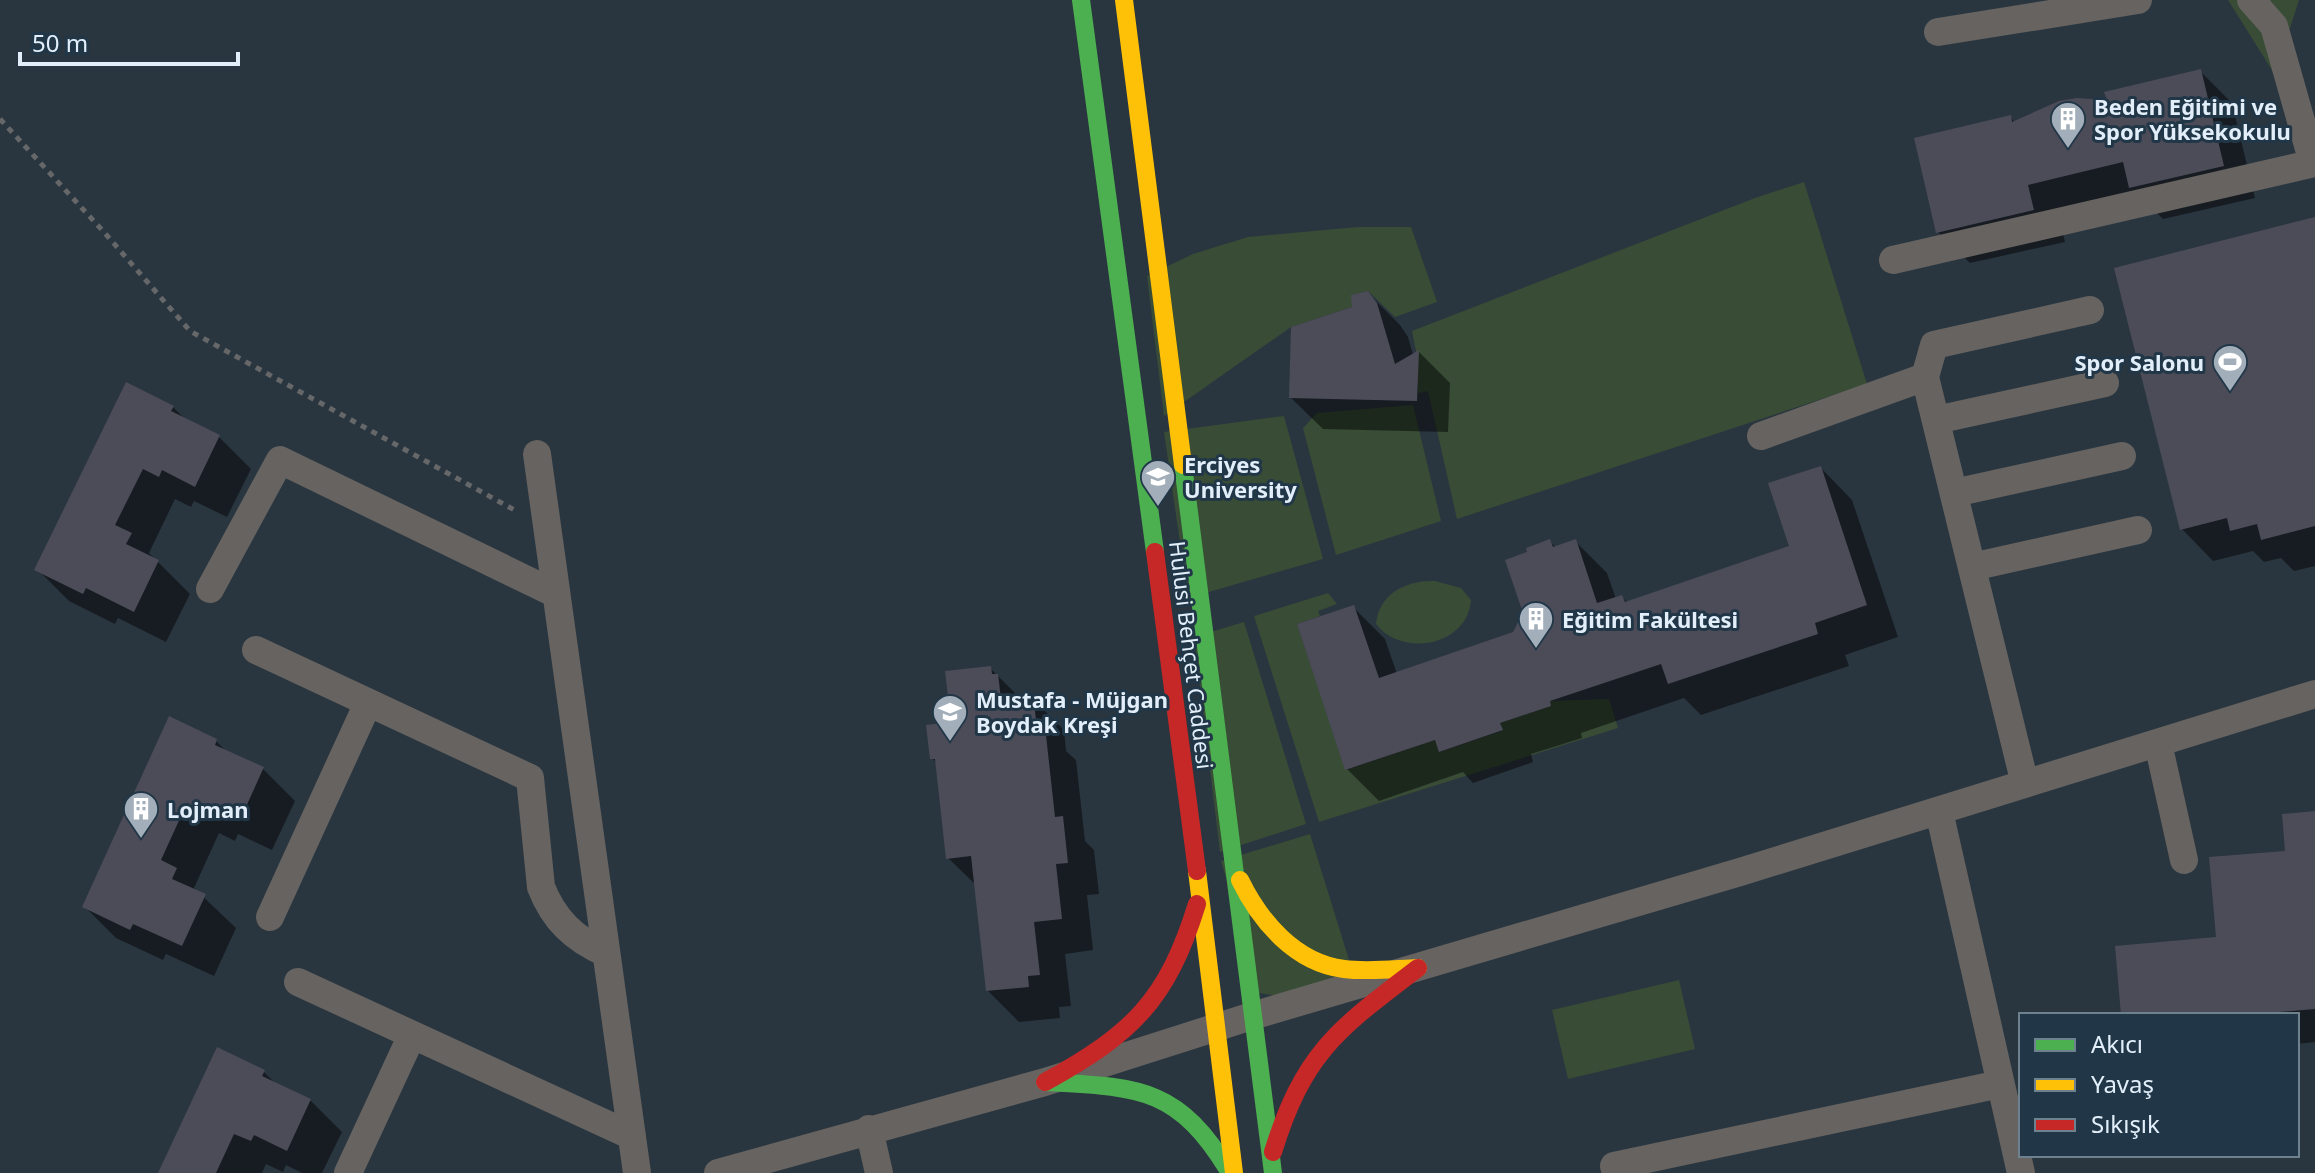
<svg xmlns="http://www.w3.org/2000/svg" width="2315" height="1173" viewBox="0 0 2315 1173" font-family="'Noto Sans',sans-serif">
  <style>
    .green { fill: #384c36 }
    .shadow { fill: #0007 }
    .building { fill: #4c4c59 }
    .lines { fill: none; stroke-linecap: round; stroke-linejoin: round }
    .path { stroke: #666769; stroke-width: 5; stroke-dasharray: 6 6; stroke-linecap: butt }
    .street { stroke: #666360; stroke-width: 28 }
    .fast { stroke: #4caf50; stroke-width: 18 }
    .slow { stroke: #ffc107; stroke-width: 18 }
    .jam { stroke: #c62828; stroke-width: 18 }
    .labels { text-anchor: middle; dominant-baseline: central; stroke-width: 6; stroke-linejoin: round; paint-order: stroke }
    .poi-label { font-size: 22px; font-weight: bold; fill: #e2effa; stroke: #213748; text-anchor: start }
    .street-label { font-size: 22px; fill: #e2effa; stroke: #213748 }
  </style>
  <rect width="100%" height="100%" fill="#2a363f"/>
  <!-- green -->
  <path class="green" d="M 2228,0 L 2299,0 L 2275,75 Z
    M 1804,182 L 1867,384 L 1457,519 L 1428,391 L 1418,393 L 1416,351 L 1412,331 L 1755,198 Z
    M 1358,227 L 1411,227 L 1437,302 L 1395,317 L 1368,291 L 1352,295 L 1352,307 L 1291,327 L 1164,416 L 1147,276 L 1193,254 L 1248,237 Z
    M 1413,405 L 1441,521 L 1336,555 L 1303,428 L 1317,413 Z
    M 1284,416 L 1323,559 L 1188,598 L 1164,432 Z
    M 1435,581 L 1461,588 L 1471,600 C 1468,646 1402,658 1376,624 C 1379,593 1407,580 1435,581 Z
    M 1328,593 L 1337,604 L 1318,611 L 1320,616 L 1297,624 L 1346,770 L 1435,740 L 1440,752 L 1502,731 L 1500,723 L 1551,706 L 1550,701 L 1609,699 L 1618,728 L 1319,822 L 1254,616 Z
    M 1244,622 L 1306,824 L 1220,852 L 1194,637 Z
    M 1310,834 L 1354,976 L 1284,997 L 1259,993 L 1221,861 Z
    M 1679,980 L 1695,1049 L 1568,1079 L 1552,1010 Z"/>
  <!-- shadow -->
  <path class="shadow" d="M 2200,71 L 2232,103 L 2255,198 L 2163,219 L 2140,196 L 2059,216 L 2065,242 L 1970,263 L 1938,232 L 2010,117 L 2015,123 L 2109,103 Z
    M 2315,219 L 2315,566 L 2294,571 L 2281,558 L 2264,562 L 2253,551 L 2213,561 L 2182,529 Z
    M 1368,293 L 1400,325 L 1408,337 L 1413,355 L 1419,352 L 1450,383 L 1448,432 L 1323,429 L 1291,398 Z
    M 173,407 L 187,421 L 219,437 L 251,469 L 227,517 L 194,501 L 191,507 L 175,499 L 149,553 L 190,594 L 166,642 L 118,618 L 115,624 L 69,601 L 37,569 Z
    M 1821,468 L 1852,500 L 1898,637 L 1845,655 L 1849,666 L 1701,715 L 1684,698 L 1581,733 L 1582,738 L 1531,754 L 1533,762 L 1473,783 L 1463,772 L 1379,801 L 1347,769 L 1353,607 L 1385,639 L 1397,674 L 1515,634 L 1525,613 L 1550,541 L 1556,548 L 1575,541 L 1607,573 L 1616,599 L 1622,597 L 1628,603 L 1791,548 Z
    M 990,668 L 1021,699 L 1032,698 L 1064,730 L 1066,751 L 1076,760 L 1085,841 L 1094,850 L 1099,894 L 1087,895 L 1093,950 L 1065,954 L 1071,1006 L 1059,1007 L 1060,1018 L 1019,1022 L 988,991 L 976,885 L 948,858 L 938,764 L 932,758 Z
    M 216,741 L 229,754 L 263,769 L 295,801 L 272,850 L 238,834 L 235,841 L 219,833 L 194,888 L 236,928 L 214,976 L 166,954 L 163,960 L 116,938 L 84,906 Z
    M 2315,813 L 2315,1042 L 2297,1044 L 2297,1015 L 2123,1015 L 2218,939 Z
    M 264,1072 L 277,1085 L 310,1100 L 342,1132 L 322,1173 L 302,1173 L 286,1165 L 283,1172 L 266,1164 L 262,1173 L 160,1173 Z"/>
  <!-- building -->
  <path class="building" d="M 2201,69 L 2224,166 L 2129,188 L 2123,162 L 2028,185 L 2034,210 L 1936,233 L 1914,138 L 2011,115 L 2012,122 L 2059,101 L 2077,98 L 2107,100 L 2104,92 Z
    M 2315,217 L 2315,526 L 2261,540 L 2257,524 L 2230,531 L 2227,518 L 2180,530 L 2114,268 Z
    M 1368,291 L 1377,303 L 1395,364 L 1419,350 L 1417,401 L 1289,398 L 1291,327 L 1352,307 L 1351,295 Z
    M 126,382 L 174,406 L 171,411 L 220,435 L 195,487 L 162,470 L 159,477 L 143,469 L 115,525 L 132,533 L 126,544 L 159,560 L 134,612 L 86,588 L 83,594 L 34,570 Z
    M 1821,466 L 1867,605 L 1815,623 L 1818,634 L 1668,684 L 1661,664 L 1550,701 L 1551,706 L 1500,723 L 1503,730 L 1439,752 L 1435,740 L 1345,770 L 1297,624 L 1354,605 L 1379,678 L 1513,632 L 1523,613 L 1505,560 L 1527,552 L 1526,548 L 1550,539 L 1553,547 L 1576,539 L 1597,603 L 1622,595 L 1625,602 L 1789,546 L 1768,483 Z
    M 991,666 L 992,674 L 998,674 L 1001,699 L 1033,696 L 1037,727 L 1045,726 L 1055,817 L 1063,816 L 1068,863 L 1056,864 L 1062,919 L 1034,922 L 1040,975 L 1028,976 L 1029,987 L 986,991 L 971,856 L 946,859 L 935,759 L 930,759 L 926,725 L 951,722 L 945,671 Z
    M 169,716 L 217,739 L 215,745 L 264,767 L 240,820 L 206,804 L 203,811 L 187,803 L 161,860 L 177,868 L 172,879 L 206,894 L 182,946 L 133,924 L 130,930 L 82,907 Z
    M 2315,811 L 2315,1009 L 2243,1015 L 2121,1015 L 2115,946 L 2216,937 L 2209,857 L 2285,851 L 2282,814 Z
    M 217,1047 L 265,1070 L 262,1076 L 311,1099 L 287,1151 L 254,1135 L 251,1141 L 234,1134 L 216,1173 L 158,1173 Z"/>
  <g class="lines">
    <!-- path -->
    <path class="path" d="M 0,119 L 103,231 L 190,331 L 518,512"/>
    <!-- street -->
    <path class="street" d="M 2251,0 L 2274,26 L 2313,163
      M 1938,32 L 2138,0
      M 1893,260 L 2315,163
      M 1936,420 L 2105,383
      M 1761,436 L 1925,377
      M 537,454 L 637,1173
      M 1954,493 L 2122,456
      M 1972,567 L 2138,530
      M 210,589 L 280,460 L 556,594
      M 256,650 L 530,778 L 541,887 C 554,920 574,939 606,953
      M 2158,743 L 2184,860
      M 2025,784 L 1925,377 L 1934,345 L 2090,310
      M 1939,811 L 2021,1173
      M 270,917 L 368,703
      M 298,982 L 632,1136
      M 869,1129 L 879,1173
      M 348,1173 L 412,1035
      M 718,1173 L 1045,1082 L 1252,1016 L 1740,872 L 2315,694
      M 1616,1173 L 1614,1166 L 2000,1084"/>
    <!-- fast -->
    <path class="fast" d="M 1081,0 L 1155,552
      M 1183,465 L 1273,1173
      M 1045,1082 C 1138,1087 1178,1086 1230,1173"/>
    <!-- slow -->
    <path class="slow" d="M 1124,0 L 1183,465
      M 1197,871 L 1234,1173
      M 1240,880 C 1260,921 1295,963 1344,969 C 1368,972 1393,969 1418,968"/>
    <!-- jam -->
    <path class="jam" d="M 1155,552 L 1197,871
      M 1045,1082 C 1132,1034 1167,1001 1197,904
      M 1273,1152 C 1304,1052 1338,1029 1418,968"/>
  </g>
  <!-- icons -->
  <defs>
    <symbol id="building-pin" viewBox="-11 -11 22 30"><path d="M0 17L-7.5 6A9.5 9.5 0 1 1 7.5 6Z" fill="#a2aeb9" stroke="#213748"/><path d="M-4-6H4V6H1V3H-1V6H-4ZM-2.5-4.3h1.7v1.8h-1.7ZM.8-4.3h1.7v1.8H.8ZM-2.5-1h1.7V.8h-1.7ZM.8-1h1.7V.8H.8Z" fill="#fff"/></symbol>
    <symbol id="stadium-pin" viewBox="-11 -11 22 30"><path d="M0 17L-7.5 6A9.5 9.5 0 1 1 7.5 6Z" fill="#a2aeb9" stroke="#213748"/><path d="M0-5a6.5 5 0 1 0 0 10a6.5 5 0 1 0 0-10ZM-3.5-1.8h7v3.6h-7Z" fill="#fff"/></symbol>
    <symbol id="university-pin" viewBox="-11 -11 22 30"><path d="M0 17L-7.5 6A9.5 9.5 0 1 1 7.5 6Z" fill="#a2aeb9" stroke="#213748"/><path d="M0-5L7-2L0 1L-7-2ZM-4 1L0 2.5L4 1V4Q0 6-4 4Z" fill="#fff"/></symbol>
    <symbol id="school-pin" viewBox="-11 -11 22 30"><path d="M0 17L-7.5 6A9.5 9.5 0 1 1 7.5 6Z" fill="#a2aeb9" stroke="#213748"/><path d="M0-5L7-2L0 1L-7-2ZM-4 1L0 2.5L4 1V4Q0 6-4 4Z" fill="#fff"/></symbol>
  </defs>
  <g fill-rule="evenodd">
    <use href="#building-pin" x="2048" y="99" width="40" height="54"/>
    <use href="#stadium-pin" x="2210" y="342" width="40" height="54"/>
    <use href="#university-pin" x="1138" y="457" width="40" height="54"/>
    <use href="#building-pin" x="1516" y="599" width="40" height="54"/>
    <use href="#school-pin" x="930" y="692" width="40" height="54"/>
    <use href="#building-pin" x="121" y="789" width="40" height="54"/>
  </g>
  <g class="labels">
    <!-- poi labels -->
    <g class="poi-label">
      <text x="2094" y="106">Beden Eğitimi ve<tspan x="2094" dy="25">Spor Yüksekokulu</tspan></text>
      <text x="2204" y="362" text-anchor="end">Spor Salonu</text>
      <text x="1184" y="464">Erciyes<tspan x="1184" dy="25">University</tspan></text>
      <text x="1562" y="619">Eğitim Fakültesi</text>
      <text x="976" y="699">Mustafa - Müjgan<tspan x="976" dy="25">Boydak Kreşi</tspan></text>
      <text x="167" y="809">Lojman</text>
    </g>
    <!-- street labels -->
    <g class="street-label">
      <text transform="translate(1192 655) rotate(83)">Hulusi Behçet Caddesi</text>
    </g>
  </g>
  <!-- legend -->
  <rect x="2019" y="1013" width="280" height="144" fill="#213748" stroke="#6e818f" stroke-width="2"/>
  <rect x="2035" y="1039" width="40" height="12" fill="#4caf50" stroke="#6e818f" stroke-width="2"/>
  <text x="2091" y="1053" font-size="24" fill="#e2effa">Akıcı</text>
  <rect x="2035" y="1079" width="40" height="12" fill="#ffc107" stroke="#6e818f" stroke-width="2"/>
  <text x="2091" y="1093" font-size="24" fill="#e2effa">Yavaş</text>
  <rect x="2035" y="1119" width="40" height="12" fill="#c62828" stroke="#6e818f" stroke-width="2"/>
  <text x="2091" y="1133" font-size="24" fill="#e2effa">Sıkışık</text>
  <!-- scale -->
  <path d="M20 52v12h218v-12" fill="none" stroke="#e2effa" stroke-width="4"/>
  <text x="32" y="52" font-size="24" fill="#e2effa" stroke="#213748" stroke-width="6" paint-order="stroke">50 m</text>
</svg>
